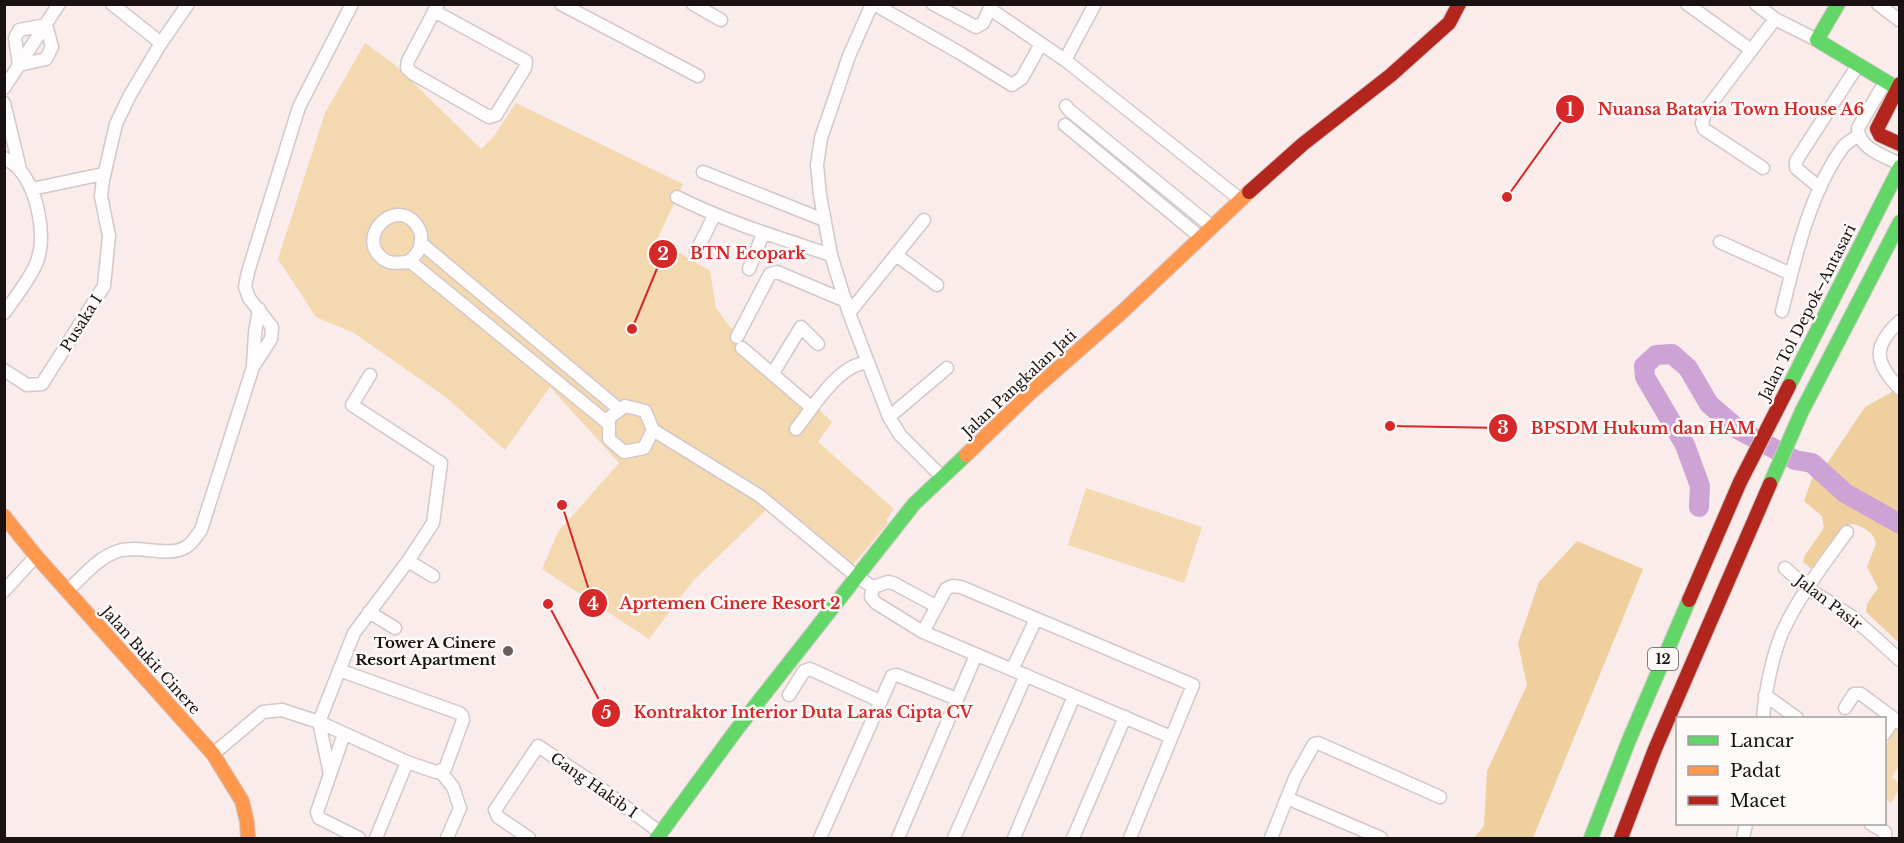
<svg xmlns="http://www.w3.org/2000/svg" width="1904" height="843" viewBox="0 0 1904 843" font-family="'Libre Baskerville',serif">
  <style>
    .green { fill: #f3d8b0 }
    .forest { fill: #efcf9d }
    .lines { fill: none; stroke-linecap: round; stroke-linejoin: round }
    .river { stroke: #cda3d6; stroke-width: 20 }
    .street-casing { stroke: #d3c8c8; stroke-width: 15 }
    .fast-casing { stroke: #d3c8c8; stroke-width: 16 }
    .slow-casing { stroke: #d3c8c8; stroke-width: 16 }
    .jam-casing { stroke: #d3c8c8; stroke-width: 16 }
    .street { stroke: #fefcfc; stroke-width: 12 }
    .fast { stroke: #63d668; stroke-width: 14 }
    .slow { stroke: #ff974d; stroke-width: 14 }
    .jam { stroke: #b3261e; stroke-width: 14 }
    .poi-dot { fill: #685e5e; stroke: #fef9f9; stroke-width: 2 }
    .labels { text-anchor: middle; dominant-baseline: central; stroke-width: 5; stroke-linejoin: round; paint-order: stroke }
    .shield { fill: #fef9f9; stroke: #5e5757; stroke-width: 1.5 }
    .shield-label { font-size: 14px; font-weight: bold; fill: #1a1212 }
    .street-label { font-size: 15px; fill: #1a1212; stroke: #fef9f9 }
    .poi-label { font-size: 15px; font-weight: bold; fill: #1a1212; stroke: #fef9f9; text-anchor: end }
    .leader { fill: none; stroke: #d62828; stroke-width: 2 }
    .callout-dot { fill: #d62828; stroke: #fef9f9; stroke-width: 2 }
    .mark-label { font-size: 18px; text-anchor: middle; font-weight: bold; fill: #fff }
    .callout-label { font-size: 16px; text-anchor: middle; font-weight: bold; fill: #d62828; stroke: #fef9f9; stroke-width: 5; stroke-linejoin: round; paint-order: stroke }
  </style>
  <rect width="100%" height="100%" fill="#f9eceb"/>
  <!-- green -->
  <path class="green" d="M 365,43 L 394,64 L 481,149 L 494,136 L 516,103 L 683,184 L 657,240 L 710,271 L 716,308 L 729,326 L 832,422 L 818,442 L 894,509 L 886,520 L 888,523 L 851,567 L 768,508 L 693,581 L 649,639 L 542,569 L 558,532 L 619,463 L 550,387 L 505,450 L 447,398 L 354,333 L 316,317 L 278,259 L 325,113 Z
    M 1086,488 L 1202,527 L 1184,583 L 1068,545 Z
    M 1899,724 L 1899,766 L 1892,777 L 1899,783 L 1899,790 L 1891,803 L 1885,799 L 1885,746 Z"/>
  <!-- forest -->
  <path class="forest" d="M 1899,388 L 1899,524 L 1845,493 L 1822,471 L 1865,407 Z
    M 1817,474 L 1821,474 L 1842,494 L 1899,533 L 1899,643 L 1866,612 L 1867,604 L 1878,588 L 1867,567 L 1876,544 C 1875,532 1860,524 1849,524 L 1820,571 L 1814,571 L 1803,562 L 1805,555 L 1824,528 L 1822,516 L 1804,501 L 1813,476 Z
    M 1577,541 L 1643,569 L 1533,838 L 1474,838 L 1484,826 L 1487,771 L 1527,685 L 1518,643 L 1539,582 Z"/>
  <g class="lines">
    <!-- river -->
    <path class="river" d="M 1699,507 L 1700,486 L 1685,445 L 1645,377 L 1644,366 L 1656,355 L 1672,354 L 1688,368 L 1709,404 L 1739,430 L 1795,460 L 1812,463 L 1845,493 L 1900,524"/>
    <defs>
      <path id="street" d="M 112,4 L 161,43
        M 561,4 L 698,76
        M 693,4 L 721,20
        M 872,4 L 849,56 L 821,138 L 817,165 L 820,195 L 831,255 L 849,313 L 889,417 L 900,435 L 942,477
        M 874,4 L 960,53 L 1012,85 L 1022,78 L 1041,44
        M 933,4 L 976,27 L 983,23 L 992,4
        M 1687,4 L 1751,50
        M 1756,4 L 1775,19 L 1817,40
        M 1878,4 L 1899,20
        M 990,9 L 1065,60 L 1241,200
        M 434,11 L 526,61 L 525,68 L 496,115 L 489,117 L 412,73 L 407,68 L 408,61 L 438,4
        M 46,25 L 52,47 L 46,59 L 19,65 L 15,38 L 19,30 Z
        M 1065,60 L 1095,4
        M 1885,82 L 1858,128 C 1858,148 1884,156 1900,164
        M 4,88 L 59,4
        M 4,103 L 20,169
        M 1066,106 L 1069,110 L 1211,226
        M 1065,125 L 1200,237
        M 4,158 C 9,161 15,164 19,169 C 38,191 48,240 35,266 C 27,283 15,298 4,313
        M 1763,168 L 1704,129 L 1702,123 L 1706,110 L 1775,19
        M 703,172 L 824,220
        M 1820,188 L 1796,168 L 1796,161 L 1858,65
        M 32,189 L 103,174
        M 677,197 C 729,223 777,237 831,255
        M 1720,242 L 1791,274
        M 422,244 L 620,410
        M 696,252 L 714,216
        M 896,255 L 937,285
        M 408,262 C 418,254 422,248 421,235 C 420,229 418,227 415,223 C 394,198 356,237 382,258 C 393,267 401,260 412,263 L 609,424
        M 749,269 L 763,234
        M 1782,311 C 1795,258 1810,192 1843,147 C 1847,142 1853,139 1858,136
        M 849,313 L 924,220
        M 1900,321 C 1871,347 1875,363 1900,389
        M 737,337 L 770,274 L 777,272 L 846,301
        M 742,348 L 812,408
        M 253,366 L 255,333 L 259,309
        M 4,370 L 27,385 L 42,384 L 104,286 L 109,236 L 101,196 L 103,180 L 116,124 L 130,95 L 161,43 L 188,4
        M 773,373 L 801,327 L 818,344
        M 889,417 L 947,368
        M 796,429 C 812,409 840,362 868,363
        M 653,430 L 644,448 L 624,452 L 609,439 L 609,418 L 625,406 L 645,411 L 653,430 L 760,496 L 856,576 L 873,587
        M 408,561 L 433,576
        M 1785,568 L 1807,588 L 1851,616 L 1900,660
        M 873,587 L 871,597 L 876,603 L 923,632 L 1171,737
        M 873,587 L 888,582 L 893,583 L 936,606
        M 4,591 L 36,556
        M 67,591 C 83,577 97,558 118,551 C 139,544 168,558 186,547 C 192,544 197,535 201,530 L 253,367 L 271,339 L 272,327 L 249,298 L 245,287 L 248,272 L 299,107 L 352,4
        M 369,612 L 395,628
        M 923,632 L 946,589 L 952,586 L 961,587 L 1193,685 L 1130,838
        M 1012,670 L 1036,619
        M 789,695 L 804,671 L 810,669 L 880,701
        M 1765,695 L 1797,718
        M 1845,708 L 1854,694 L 1861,694 L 1900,723
        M 1763,718 C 1765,693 1772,657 1782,633 C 1798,597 1824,564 1847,532
        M 344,734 L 317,812 L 319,818 L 359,838
        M 1884,734 L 1894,719
        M 213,754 L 263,712 L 282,710 L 319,722 L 354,633 L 408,561 L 433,523 L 441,463 L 352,405 L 370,375
        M 440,771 L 453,787 L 460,808 L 447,838
        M 330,774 L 319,722 L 407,762 L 436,772 L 445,769 L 463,720 L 462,715 L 459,713 L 339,670
        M 1287,798 L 1381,838
        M 1871,824 L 1885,832 L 1885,838
        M 376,838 L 407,762
        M 529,838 L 498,817 L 495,810 L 538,746 L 592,782 L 661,833
        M 820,838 L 892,676 L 897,675 L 957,699
        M 898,838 L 976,655
        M 954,838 L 1026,675
        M 1014,838 L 1074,696
        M 1073,838 L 1125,717
        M 1271,838 L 1295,778 L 1314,744 L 1318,743 L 1440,797
        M 1743,838 L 1746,824"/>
      <path id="fast" d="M 1838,4 L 1817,40 L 1897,88
        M 1789,386 L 1900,167
        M 1770,484 L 1802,411 L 1900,222
        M 657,838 L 737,729 L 914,504 L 966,455
        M 1591,838 L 1629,740 L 1689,600"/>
      <path id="slow" d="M 966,455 L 1030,393 L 1121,313 L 1249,192
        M 4,516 L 36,556 L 213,754 L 242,801 L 247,822 L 248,838"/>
      <path id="jam" d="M 1900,84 L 1877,129 L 1880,135 L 1900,144
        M 1249,192 L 1303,144 L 1391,75 L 1449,23 L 1459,4
        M 1689,600 L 1740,482 L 1789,386
        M 1621,838 L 1655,749 L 1770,484"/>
    </defs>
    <!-- street casing -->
    <use href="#street" class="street-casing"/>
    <!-- fast casing -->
    <use href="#fast" class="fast-casing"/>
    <!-- slow casing -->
    <use href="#slow" class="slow-casing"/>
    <!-- jam casing -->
    <use href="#jam" class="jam-casing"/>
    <!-- street -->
    <use href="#street" class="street"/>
    <!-- fast -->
    <use href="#fast" class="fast"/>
    <!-- slow -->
    <use href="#slow" class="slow"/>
    <!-- jam -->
    <use href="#jam" class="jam"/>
  </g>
  <!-- markers -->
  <circle class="poi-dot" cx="508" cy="651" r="6"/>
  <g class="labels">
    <!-- shield labels -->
    <rect class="shield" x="1648" y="648" width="30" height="22" rx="4.5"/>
    <g class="shield-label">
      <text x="1663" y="659">12</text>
    </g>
    <!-- street labels -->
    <g class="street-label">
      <text transform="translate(1807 312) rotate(-63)">Jalan Tol Depok–Antasari</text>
      <text transform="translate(81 323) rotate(-58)">Pusaka I</text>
      <text transform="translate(1019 383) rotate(-43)">Jalan Pangkalan Jati</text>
      <text transform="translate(1829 602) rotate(37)">Jalan Pasir</text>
      <text transform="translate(151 660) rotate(48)">Jalan Bukit Cinere</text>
      <text transform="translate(594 785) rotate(35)">Gang Hakib I</text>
    </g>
    <!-- poi labels -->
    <g class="poi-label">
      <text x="496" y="642">Tower A Cinere<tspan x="496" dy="17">Resort Apartment</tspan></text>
    </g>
  </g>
  <!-- callouts -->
  <path class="leader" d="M1507 197L1570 109M632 329L663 254M1390 426L1503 428M562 505L593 603M548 604L606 713"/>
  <g class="callout-dot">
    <circle cx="1507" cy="197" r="6"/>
    <circle cx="632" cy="329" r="6"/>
    <circle cx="1390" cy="426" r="6"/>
    <circle cx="562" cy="505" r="6"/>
    <circle cx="548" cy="604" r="6"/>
    <circle cx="1570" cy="109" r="15"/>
    <circle cx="663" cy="254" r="15"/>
    <circle cx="1503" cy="428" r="15"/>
    <circle cx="593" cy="603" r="15"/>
    <circle cx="606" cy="713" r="15"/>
  </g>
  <g class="mark-label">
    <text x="1570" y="116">1</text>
    <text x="663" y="260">2</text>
    <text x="1503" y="434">3</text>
    <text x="593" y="610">4</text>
    <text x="606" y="719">5</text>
  </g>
  <g class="callout-label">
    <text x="1731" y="115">Nuansa Batavia Town House A6</text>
    <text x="748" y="259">BTN Ecopark</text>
    <text x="1643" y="434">BPSDM Hukum dan HAM</text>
    <text x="730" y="609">Aprtemen Cinere Resort 2</text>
    <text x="803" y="718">Kontraktor Interior Duta Laras Cipta CV</text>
  </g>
  <!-- border -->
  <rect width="1904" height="843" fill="none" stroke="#1a1212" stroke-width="12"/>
  <!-- legend -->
  <rect x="1676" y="717" width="210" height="108" fill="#fef9f9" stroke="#a39d9d" stroke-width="1.5"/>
  <rect x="1688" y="736" width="30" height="9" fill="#63d668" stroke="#a39d9d" stroke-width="1.5"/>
  <text x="1730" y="747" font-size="18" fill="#1a1212">Lancar</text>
  <rect x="1688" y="766" width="30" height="9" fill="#ff974d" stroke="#a39d9d" stroke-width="1.5"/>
  <text x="1730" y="777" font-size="18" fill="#1a1212">Padat</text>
  <rect x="1688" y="796" width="30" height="9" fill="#b3261e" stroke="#a39d9d" stroke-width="1.5"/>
  <text x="1730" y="807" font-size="18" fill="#1a1212">Macet</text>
</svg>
